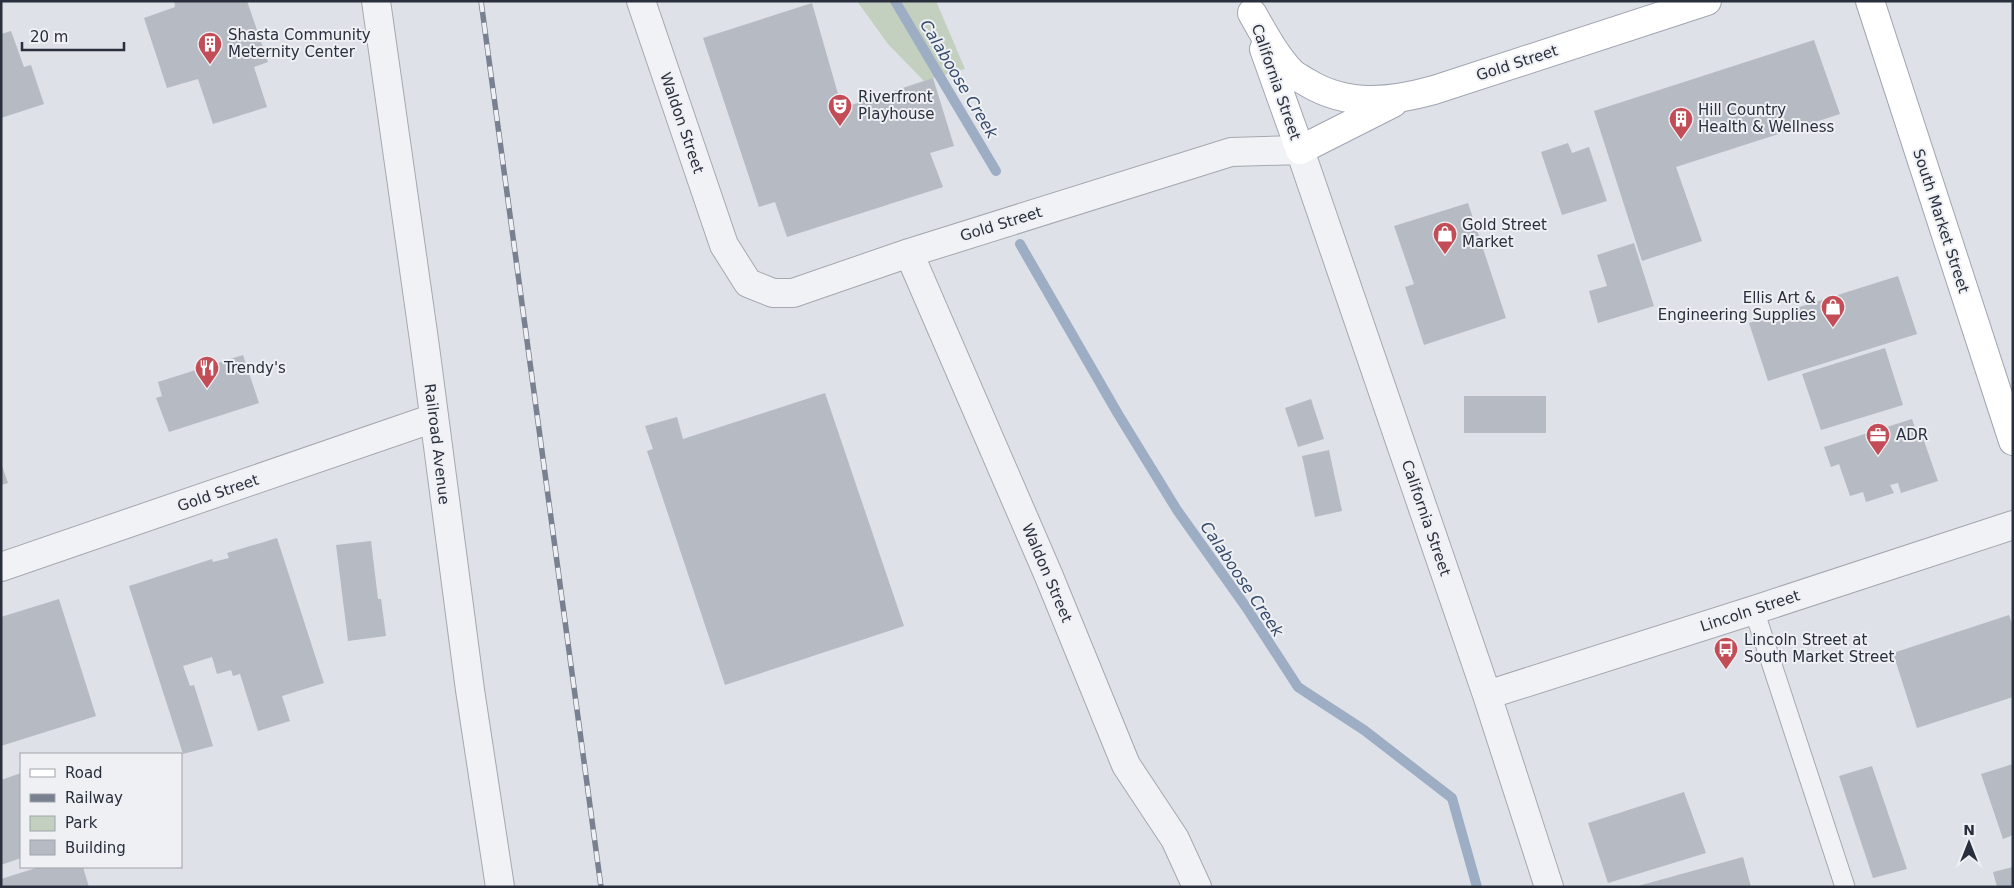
<svg xmlns="http://www.w3.org/2000/svg" width="2014" height="888" viewBox="0 0 2014 888" font-family="'DejaVu Sans',sans-serif">
  <style>
    .green { fill: #c3d0c0 }
    .lines { fill: none; stroke-linecap: round; stroke-linejoin: round }
    .stream { stroke: #9cadc4; stroke-width: 10 }
    .building { fill: #b6bac3 }
    .service-casing { stroke: #a4a8b0; stroke-width: 21 }
    .minor-casing { stroke: #a4a8b0; stroke-width: 30 }
    .tertiary-casing { stroke: #a4a8b0; stroke-width: 30 }
    .primary-casing { stroke: #9fa5b1; stroke-width: 30 }
    .service { stroke: #f1f2f5; stroke-width: 19 }
    .minor { stroke: #f1f2f5; stroke-width: 28 }
    .tertiary { stroke: #f1f2f5; stroke-width: 28 }
    .primary { stroke: #fff; stroke-width: 28 }
    .rail-casing { stroke: #79808f; stroke-width: 5.5 }
    .rail { stroke: #eef0f4; stroke-width: 4; stroke-dasharray: 11; stroke-linecap: butt }
    .labels { text-anchor: middle; dominant-baseline: central; stroke-width: 4; stroke-linejoin: round; paint-order: stroke }
    .poi-label { font-size: 15px; fill: #292f3c; stroke: #eef0f4; text-anchor: start }
    .street-label { font-size: 15px; fill: #292f3c; stroke: #eef0f4 }
    .water-label { font-size: 16px; font-style: italic; fill: #374b6c; stroke: #eef0f4 }
  </style>
  <rect width="100%" height="100%" fill="#dee1e7"/>
  <!-- green -->
  <path class="green" d="M 857,1 L 936,1 L 965,69 L 924,81 L 888,44 Z"/>
  <g class="lines">
    <!-- stream -->
    <path class="stream" d="M 895,1 L 996,171
      M 1020,244 L 1118,414 L 1177,510 L 1246,607 L 1298,687 L 1364,730 L 1452,798 L 1477,887"/>
  </g>
  <!-- building -->
  <path class="building" d="M 174,1 L 247,1 L 268,62 L 254,67 L 267,107 L 213,124 L 198,79 L 167,88 L 144,18 L 175,7 Z
    M 812,3 L 842,108 L 933,78 L 954,146 L 930,153 L 943,187 L 787,237 L 775,202 L 759,207 L 703,38 Z
    M 11,31 L 24,67 L 31,65 L 44,104 L 1,118 L 1,34 Z
    M 1814,40 L 1840,114 L 1676,167 L 1702,241 L 1642,261 L 1594,111 Z
    M 1568,143 L 1572,153 L 1589,147 L 1607,201 L 1562,215 L 1541,152 Z
    M 1468,203 L 1506,318 L 1424,345 L 1405,287 L 1414,284 L 1394,226 Z
    M 1634,243 L 1654,306 L 1598,323 L 1589,291 L 1607,286 L 1597,255 Z
    M 1898,276 L 1917,334 L 1768,381 L 1749,323 Z
    M 1885,348 L 1903,405 L 1821,430 L 1802,374 Z
    M 243,355 L 259,403 L 169,432 L 156,398 L 162,396 L 158,382 Z
    M 825,393 L 904,626 L 725,685 L 647,451 L 653,449 L 645,426 L 677,417 L 683,439 Z
    M 1464,396 L 1546,396 L 1546,433 L 1464,433 Z
    M 1311,399 L 1324,439 L 1298,447 L 1285,408 Z
    M 1912,419 L 1919,439 L 1923,438 L 1938,481 L 1901,493 L 1898,483 L 1890,485 L 1894,493 L 1866,502 L 1863,492 L 1850,496 L 1839,464 L 1831,467 L 1824,447 Z
    M 1329,450 L 1342,511 L 1315,517 L 1302,456 Z
    M 1,463 L 8,483 L 1,485 Z
    M 277,538 L 324,683 L 282,696 L 290,721 L 258,731 L 240,674 L 233,676 L 231,670 L 217,674 L 212,657 L 183,666 L 190,686 L 194,685 L 213,746 L 183,754 L 129,586 L 212,559 L 213,562 L 229,558 L 227,553 Z
    M 371,541 L 378,599 L 381,599 L 386,636 L 348,641 L 336,545 Z
    M 59,599 L 96,716 L 1,746 L 1,617 Z
    M 2009,615 L 2013,626 L 2013,697 L 1917,728 L 1893,653 Z
    M 2013,764 L 2013,835 L 2003,839 L 1981,774 Z
    M 1872,766 L 1907,869 L 1873,878 L 1839,776 Z
    M 21,773 L 21,858 L 1,865 L 1,780 Z
    M 1684,792 L 1706,853 L 1608,883 L 1588,823 Z
    M 1743,857 L 1751,887 L 1638,887 L 1638,886 Z
    M 39,867 L 83,867 L 89,887 L 1,887 L 1,879 Z
    M 2013,867 L 2013,887 L 1997,887 L 1993,872 Z"/>
  <g class="lines">
    <defs>
      <path id="service" d="M 1754,610 L 1845,887"/>
      <path id="minor" d="M 641,1 L 724,245 L 748,283 L 773,293 L 793,293 L 909,253 L 1231,152 L 1300,150 L 1487,695 L 1549,887
        M 909,253 L 1048,574 L 1126,765 L 1175,839 L 1197,887
        M 1,567 L 434,418
        M 1487,695 L 1754,610 L 2013,525"/>
      <path id="tertiary" d="M 376,1 L 425,347 L 470,690 L 500,887"/>
      <path id="primary" d="M 1870,1 L 2013,441
        M 1252,13 C 1264,34 1275,55 1292,73 C 1297,77 1303,80 1308,83 C 1348,107 1391,102 1434,90 L 1707,1
        M 1264,49 L 1300,150 L 1393,103"/>
    </defs>
    <!-- service casing -->
    <use href="#service" class="service-casing"/>
    <!-- minor casing -->
    <use href="#minor" class="minor-casing"/>
    <!-- tertiary casing -->
    <use href="#tertiary" class="tertiary-casing"/>
    <!-- primary casing -->
    <use href="#primary" class="primary-casing"/>
    <!-- service -->
    <use href="#service" class="service"/>
    <!-- minor -->
    <use href="#minor" class="minor"/>
    <!-- tertiary -->
    <use href="#tertiary" class="tertiary"/>
    <!-- primary -->
    <use href="#primary" class="primary"/>
    <defs>
      <path id="rail" d="M 481,1 L 601,887"/>
    </defs>
    <!-- rail casing -->
    <use href="#rail" class="rail-casing"/>
    <!-- rail -->
    <use href="#rail" class="rail"/>
  </g>
  <!-- icons -->
  <defs>
    <symbol id="building-pin" viewBox="-11 -11 22 30"><path d="M0 17L-7.5 6A9.5 9.5 0 1 1 7.5 6Z" fill="#c24d57" stroke="#eef0f4"/><path d="M-4-6H4V6H1V3H-1V6H-4ZM-2.5-4.3h1.7v1.8h-1.7ZM.8-4.3h1.7v1.8H.8ZM-2.5-1h1.7V.8h-1.7ZM.8-1h1.7V.8H.8Z" fill="#fff"/></symbol>
    <symbol id="theatre-pin" viewBox="-11 -11 22 30"><path d="M0 17L-7.5 6A9.5 9.5 0 1 1 7.5 6Z" fill="#c24d57" stroke="#eef0f4"/><path d="M-5-5.5Q0-4 5-5.5V0Q5 5 0 6Q-5 5-5 0ZM-3.3-2.5H-1v1.5H-3.3ZM1-2.5H3.3v1.5H1ZM-2.8 1Q0 5.5 2.8 1Z" fill="#fff"/></symbol>
    <symbol id="shop-pin" viewBox="-11 -11 22 30"><path d="M0 17L-7.5 6A9.5 9.5 0 1 1 7.5 6Z" fill="#c24d57" stroke="#eef0f4"/><path d="M-5-2.5h2.3a2.7 3.5 0 0 1 5.4 0H5L5.5 6h-11ZM-1.5-2.5h3a1.5 2.3 0 0 0-3 0Z" fill="#fff"/></symbol>
    <symbol id="restaurant-pin" viewBox="-11 -11 22 30"><path d="M0 17L-7.5 6A9.5 9.5 0 1 1 7.5 6Z" fill="#c24d57" stroke="#eef0f4"/><path d="M-5-6h1v4h1v-4h1v4h1v-4h1v5L-1.5 .5V6h-2V.5L-5-1ZM5-6V6H3V1.5H1.5Q1.5-4 5-6Z" fill="#fff"/></symbol>
    <symbol id="office-pin" viewBox="-11 -11 22 30"><path d="M0 17L-7.5 6A9.5 9.5 0 1 1 7.5 6Z" fill="#c24d57" stroke="#eef0f4"/><path d="M-6-3h4V-5.5h4V-3h4V5H-6ZM-1-4.5V-3h2v-1.5ZM-6 0V1H6V0Z" fill="#fff"/></symbol>
    <symbol id="bus-pin" viewBox="-11 -11 22 30"><path d="M0 17L-7.5 6A9.5 9.5 0 1 1 7.5 6Z" fill="#c24d57" stroke="#eef0f4"/><path d="M-5-6H5V4H4V6H2V4H-2V6H-4V4H-5ZM-3.5-4V0h7V-4ZM-3.5 1.2v1.5H-2V1.2ZM2 1.2v1.5H3.5V1.2Z" fill="#fff"/></symbol>
  </defs>
  <g fill-rule="evenodd">
    <use href="#building-pin" x="196" y="30" width="28" height="38"/>
    <use href="#theatre-pin" x="826" y="92" width="28" height="38"/>
    <use href="#building-pin" x="1667" y="105" width="28" height="38"/>
    <use href="#shop-pin" x="1431" y="220" width="28" height="38"/>
    <use href="#shop-pin" x="1819" y="293" width="28" height="38"/>
    <use href="#restaurant-pin" x="193" y="354" width="28" height="38"/>
    <use href="#office-pin" x="1864" y="421" width="28" height="38"/>
    <use href="#bus-pin" x="1712" y="635" width="28" height="38"/>
  </g>
  <g class="labels">
    <!-- poi labels -->
    <g class="poi-label">
      <text x="228" y="35">Shasta Community<tspan x="228" dy="17">Meternity Center</tspan></text>
      <text x="858" y="97">Riverfront<tspan x="858" dy="17">Playhouse</tspan></text>
      <text x="1698" y="110">Hill Country<tspan x="1698" dy="17">Health &amp; Wellness</tspan></text>
      <text x="1462" y="225">Gold Street<tspan x="1462" dy="17">Market</tspan></text>
      <text x="1816" y="298" text-anchor="end">Ellis Art &amp;<tspan x="1816" dy="17">Engineering Supplies</tspan></text>
      <text x="224" y="368">Trendy's</text>
      <text x="1896" y="435">ADR</text>
      <text x="1744" y="640">Lincoln Street at<tspan x="1744" dy="17">South Market Street</tspan></text>
    </g>
    <!-- street labels -->
    <g class="street-label">
      <text transform="translate(1517 63) rotate(-18)">Gold Street</text>
      <text transform="translate(1276 82) rotate(71)">California Street</text>
      <text transform="translate(682 123) rotate(71)">Waldon Street</text>
      <text transform="translate(1941 221) rotate(72)">South Market Street</text>
      <text transform="translate(1001 224) rotate(-17)">Gold Street</text>
      <text transform="translate(437 444) rotate(83)">Railroad Avenue</text>
      <text transform="translate(218 493) rotate(-19)">Gold Street</text>
      <text transform="translate(1426 518) rotate(71)">California Street</text>
      <text transform="translate(1047 573) rotate(67)">Waldon Street</text>
      <text transform="translate(1750 611) rotate(-18)">Lincoln Street</text>
    </g>
    <!-- water labels -->
    <g class="water-label">
      <text transform="translate(959 79) rotate(59)">Calaboose Creek</text>
      <text transform="translate(1242 579) rotate(56)">Calaboose Creek</text>
    </g>
  </g>
  <!-- border -->
  <rect width="2014" height="888" fill="none" stroke="#292f3c" stroke-width="5"/>
  <!-- legend -->
  <rect x="20" y="753" width="162" height="115" fill="#eef0f4" stroke="#9fa3aa"/>
  <rect x="30" y="769" width="25" height="8" fill="#ffffff" stroke="#9fa3aa"/>
  <text x="65" y="778" font-size="15" fill="#292f3c">Road</text>
  <rect x="30" y="794" width="25" height="8" fill="#79808f" stroke="#9fa3aa"/>
  <text x="65" y="803" font-size="15" fill="#292f3c">Railway</text>
  <rect x="30" y="816" width="25" height="15" fill="#c3d0c0" stroke="#9fa3aa"/>
  <text x="65" y="828" font-size="15" fill="#292f3c">Park</text>
  <rect x="30" y="840" width="25" height="15" fill="#b6bac3" stroke="#9fa3aa"/>
  <text x="65" y="853" font-size="15" fill="#292f3c">Building</text>
  <!-- north arrow -->
  <g transform="translate(1969 843)" stroke="#eef0f4" stroke-width="4" paint-order="stroke">
  <path d="M0-4L9 19L0 12L-9 19Z" fill="#292f3c"/>
  <text y="-8" font-size="14" font-weight="bold" text-anchor="middle" fill="#292f3c">N</text>
  </g>
  <!-- scale -->
  <path d="M22 42v8h102v-8" fill="none" stroke="#292f3c" stroke-width="2.5"/>
  <text x="30" y="42" font-size="15" fill="#292f3c" stroke="#eef0f4" stroke-width="4" paint-order="stroke">20 m</text>
</svg>
